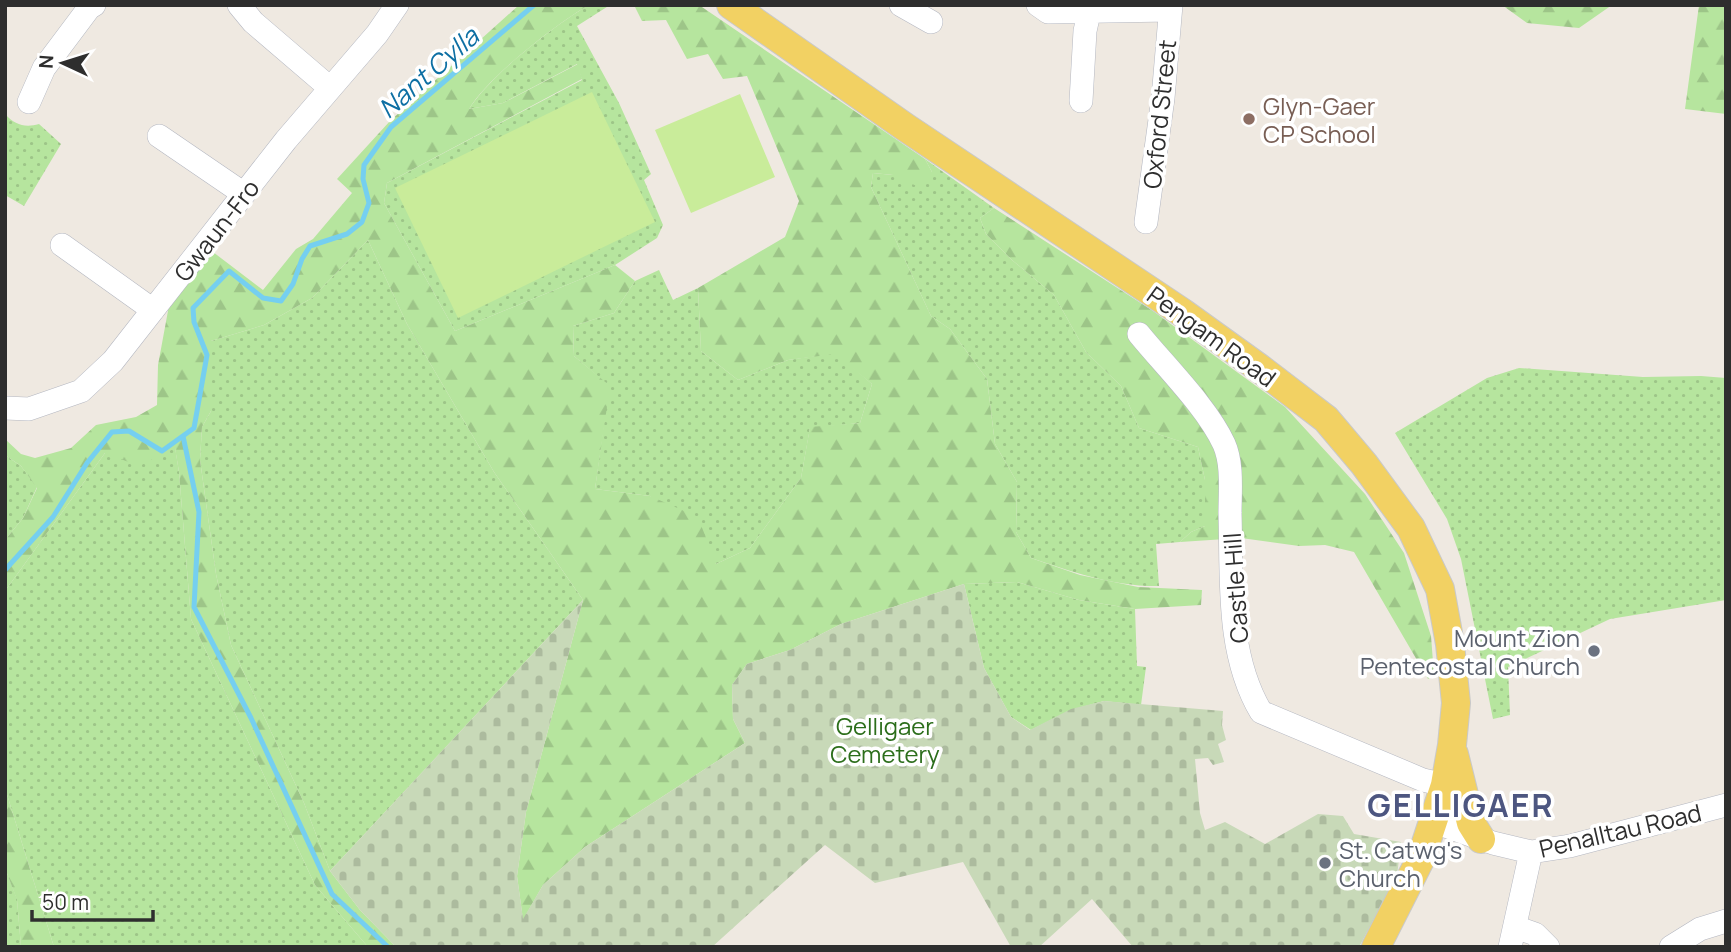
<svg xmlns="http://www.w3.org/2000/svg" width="1731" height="952" viewBox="0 0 1731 952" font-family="Manrope,sans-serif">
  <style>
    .grass { fill: url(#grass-dots) }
    .forest { fill: url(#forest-firs) }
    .cemetery { fill: url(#cemetery-stones) }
    .pitch { fill: #c9ec9a }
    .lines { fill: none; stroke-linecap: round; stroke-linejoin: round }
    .stream { stroke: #75cff0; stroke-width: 5 }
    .minor-casing { stroke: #b4b7c1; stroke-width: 24 }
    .major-casing { stroke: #c9c9c9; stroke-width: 30 }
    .minor { stroke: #fff; stroke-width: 23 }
    .major { stroke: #f2d163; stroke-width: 28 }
    .education-dot { fill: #8d6e63; stroke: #fff; stroke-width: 2.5 }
    .worship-dot { fill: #6b7280; stroke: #fff; stroke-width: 2.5 }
    .labels { text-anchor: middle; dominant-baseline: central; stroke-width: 7; stroke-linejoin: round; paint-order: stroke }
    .education-label { font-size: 24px; fill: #785e54; stroke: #fff; text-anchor: start }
    .street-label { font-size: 24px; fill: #2e2e2e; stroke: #fff }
    .worship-label { font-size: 24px; fill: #5b616d; stroke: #fff; text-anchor: end }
    .park-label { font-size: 24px; fill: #2c6e1b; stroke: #fff }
    .water-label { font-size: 26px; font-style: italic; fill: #0d6fa3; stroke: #fff }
    .district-label { font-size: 32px; font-weight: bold; letter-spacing: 2px; fill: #4d5680; stroke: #fff }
  </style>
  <defs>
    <pattern id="grass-dots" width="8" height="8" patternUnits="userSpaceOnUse" patternTransform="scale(1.75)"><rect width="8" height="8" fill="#b6e59e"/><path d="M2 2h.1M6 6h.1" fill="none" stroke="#9dc588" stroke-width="1.8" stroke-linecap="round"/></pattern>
    <pattern id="forest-firs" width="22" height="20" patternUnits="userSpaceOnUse" patternTransform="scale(1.75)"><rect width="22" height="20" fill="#b6e59e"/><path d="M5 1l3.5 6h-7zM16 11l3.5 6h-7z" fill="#9dc588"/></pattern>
    <pattern id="cemetery-stones" width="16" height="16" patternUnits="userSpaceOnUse" patternTransform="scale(1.75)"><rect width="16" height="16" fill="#c8d9b8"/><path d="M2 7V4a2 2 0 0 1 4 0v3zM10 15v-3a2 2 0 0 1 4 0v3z" fill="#acbb9e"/></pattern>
  </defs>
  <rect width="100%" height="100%" fill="#efe9e1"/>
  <!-- grass -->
  <path class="grass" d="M 589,5 L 610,5 L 577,26 L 619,103 L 651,174 L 644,180 L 663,225 L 657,238 L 615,265 L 455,331 L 384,203 L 387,183 L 582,80 L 577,64 L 503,103 L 469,109 C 491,75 553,26 589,5 Z
    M 5,114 C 15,125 25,128 39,124 L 61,144 L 24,206 L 5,195 Z
    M 925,159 L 994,208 L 980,218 L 986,234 L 1012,260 L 1054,295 L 1086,352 L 1121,386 L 1139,428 L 1198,447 L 1205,480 L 1205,526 L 1191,532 L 1180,542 L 1156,544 L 1159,586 C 1115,587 1072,572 1031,558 L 1016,532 L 1017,482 L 995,444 L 987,379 L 950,329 L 931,316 L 871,187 L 873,173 L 893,175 L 932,172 Z
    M 368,240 L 407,324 L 494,472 L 583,600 L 330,871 L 304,803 L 231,645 L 216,574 L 200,460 L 202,427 L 211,411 L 211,341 L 264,325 L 312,298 Z
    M 659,270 L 673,300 L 698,288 L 701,351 L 738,380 L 788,360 L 836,353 L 872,384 L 860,423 L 810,428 L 801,478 L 750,548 L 716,564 L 650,496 L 595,489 L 609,386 L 574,356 L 573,326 L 614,313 L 635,281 Z
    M 1519,368 L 1643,377 L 1701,376 L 1726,378 L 1726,600 L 1610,619 L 1508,667 L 1510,715 L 1493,719 L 1461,559 L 1447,519 L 1395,433 L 1487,378 Z
    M 175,447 L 179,472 L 191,619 L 315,885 L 368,947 L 54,947 L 5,788 L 5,591 L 105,453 Z
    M 5,455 L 21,466 L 37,487 L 23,518 L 5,540 Z
    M 1017,582 L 1079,600 L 1135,609 L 1137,666 L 1146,667 L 1141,705 L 1104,701 L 1071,710 L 1031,730 L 1011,717 L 984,668 L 964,584 Z
    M 5,868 L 17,899 L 21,947 L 5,947 Z"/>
  <!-- forest -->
  <path class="forest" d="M 519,5 L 589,5 C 557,23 487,78 469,109 L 503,103 L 578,64 L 582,79 L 387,183 L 384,203 L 455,331 L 615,265 L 635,281 L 614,313 L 573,326 L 574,356 L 610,386 L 595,489 L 650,496 L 698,517 L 716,564 L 750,548 L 801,478 L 810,427 L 860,423 L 872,384 L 835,354 L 788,360 L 738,380 L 701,351 L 698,288 L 785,237 L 799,201 L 747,76 L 723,79 L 708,54 L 687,59 L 666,20 L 642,21 L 634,5 L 699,5 L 925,159 L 932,172 L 921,188 L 893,175 L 873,173 L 871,187 L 931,316 L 950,329 L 987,379 L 995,444 L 1017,482 L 1016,532 L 1031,558 L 1080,575 L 1138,587 L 1202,590 L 1201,605 L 1135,609 L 1079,600 L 1017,582 L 964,584 L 841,624 L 790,650 L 747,664 L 732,685 L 733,719 L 745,743 L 585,847 L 543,885 L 523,920 L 517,876 L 526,812 L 583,600 L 494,472 L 407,324 L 368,240 L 312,298 L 264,325 L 211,341 L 211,411 L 202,427 L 200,460 L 216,574 L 231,645 L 304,803 L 330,871 L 360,910 L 396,947 L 368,947 L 315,885 L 191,619 L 179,472 L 175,448 L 139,466 L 105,453 L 5,591 L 5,540 L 23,518 L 37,488 L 21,466 L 5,455 L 5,439 L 21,454 L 35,458 L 71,448 L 96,425 L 136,417 L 157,405 L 158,365 L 170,300 L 213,252 L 263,290 L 296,249 L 313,239 L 352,193 L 337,179 L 390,121 Z
    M 1502,5 L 1612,5 L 1579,28 L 1527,23 Z
    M 1699,5 L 1726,5 L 1726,114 L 1685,109 Z
    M 994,208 L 1153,311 L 1285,407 L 1365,494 L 1404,553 L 1431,636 L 1434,675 L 1428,679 L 1354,552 L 1325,545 L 1299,546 L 1241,538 L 1180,542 L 1191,532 L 1205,526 L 1205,480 L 1198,447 L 1139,428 L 1121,386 L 1086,352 L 1054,295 L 1012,260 L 986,234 L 980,218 Z
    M 5,788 L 54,947 L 21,947 L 17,900 L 5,868 Z"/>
  <!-- cemetery -->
  <path class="cemetery" d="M 964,584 L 984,668 L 1011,717 L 1030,730 L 1071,709 L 1104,701 L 1223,711 L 1222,725 L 1226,740 L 1218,744 L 1224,762 L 1213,765 L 1208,758 L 1195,759 L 1200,813 L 1205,830 L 1225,822 L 1265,844 L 1318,814 L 1343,816 L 1354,834 L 1401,842 L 1397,876 L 1359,947 L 1133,947 L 1092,899 L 1039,947 L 1011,947 L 963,862 L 875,883 L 825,845 L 712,947 L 396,947 L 360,910 L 330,871 L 583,600 L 526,812 L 517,876 L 523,919 L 543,885 L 585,847 L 745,743 L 733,719 L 732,685 L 747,664 L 790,650 L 841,624 Z"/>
  <!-- pitch -->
  <path class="pitch" d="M 592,92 L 655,222 L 458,318 L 395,188 Z
    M 740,94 L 775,177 L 691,213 L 655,130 Z"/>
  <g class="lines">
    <!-- stream -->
    <path class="stream" d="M 183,436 L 199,512 L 194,607 L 251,718 L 332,894 L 388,947
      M 5,570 L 53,517 L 87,463 L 112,432 L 129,431 L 162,451 L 194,428 L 207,355 L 194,322 L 193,308 L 229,271 L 263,298 L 281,301 L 293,284 L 302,259 L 310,246 L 347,234 L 362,222 L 369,203 L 363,179 L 364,165 L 391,127 L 534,5"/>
    <defs>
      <path id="minor" d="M 239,5 L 253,22 L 330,88
        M 901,5 L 931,22
        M 1038,5 L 1048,12 L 1170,10
        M 1081,101 L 1085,31 L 1089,13
        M 29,102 L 44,68 L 89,8 L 94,5
        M 159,136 L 244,194
        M 1146,222 L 1163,98 L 1171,5
        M 62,245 L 153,310
        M 1139,334 C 1165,366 1207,407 1224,444 C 1233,464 1230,492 1230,513 C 1232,579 1226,653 1261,712 L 1423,780 L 1445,785
        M 5,408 L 29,409 L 81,391 L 113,361 L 286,140 L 377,34 L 397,5
        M 1434,822 L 1493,843 L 1531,852 L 1570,846 L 1726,805
        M 1515,927 L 1535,934 L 1548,947
        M 1510,947 L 1531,852
        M 1671,947 L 1700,929 L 1726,921"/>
      <path id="major" d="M 731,5 L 905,127 L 1183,313 L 1258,367 L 1326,419 L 1364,464 L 1411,528 L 1440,589 L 1450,644 L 1456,703 L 1452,745 L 1445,785 L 1421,858 L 1376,947
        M 1454,754 L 1471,823 L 1481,839"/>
    </defs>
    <!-- minor casing -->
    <use href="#minor" class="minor-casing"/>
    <!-- major casing -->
    <use href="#major" class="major-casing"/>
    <!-- minor -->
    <use href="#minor" class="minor"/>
    <!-- major -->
    <use href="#major" class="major"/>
  </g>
  <!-- markers -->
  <circle class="education-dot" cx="1249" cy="119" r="7"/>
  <g class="worship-dot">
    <circle cx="1594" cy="651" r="7"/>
    <circle cx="1325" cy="863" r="7"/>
  </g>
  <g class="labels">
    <!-- education labels -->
    <g class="education-label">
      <text x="1263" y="105">Glyn-Gaer<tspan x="1263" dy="28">CP School</tspan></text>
    </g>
    <!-- street labels -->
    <g class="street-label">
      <text transform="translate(1159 114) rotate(-84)">Oxford Street</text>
      <text transform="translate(216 230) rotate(-52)">Gwaun-Fro</text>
      <text transform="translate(1212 336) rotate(36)">Pengam Road</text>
      <text transform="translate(1235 588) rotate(-94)">Castle Hill</text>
      <text transform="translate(1620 830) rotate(-13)">Penalltau Road</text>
    </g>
    <!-- worship labels -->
    <g class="worship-label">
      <text x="1580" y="637">Mount Zion<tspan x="1580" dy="28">Pentecostal Church</tspan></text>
      <text x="1339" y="849" text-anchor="start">St. Catwg's<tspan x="1339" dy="28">Church</tspan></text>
    </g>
    <!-- park labels -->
    <g class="park-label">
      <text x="885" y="725">Gelligaer<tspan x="885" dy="28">Cemetery</tspan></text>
    </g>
    <!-- water labels -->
    <g class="water-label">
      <text transform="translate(428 72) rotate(-41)">Nant Cylla</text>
    </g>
    <!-- district labels -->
    <g class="district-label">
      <text x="1461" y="805">GELLIGAER</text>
    </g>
  </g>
  <!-- border -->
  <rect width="1731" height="952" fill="none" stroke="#2e2e2e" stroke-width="14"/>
  <!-- north arrow -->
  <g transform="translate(63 63) rotate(274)" stroke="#ffffff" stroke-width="5" paint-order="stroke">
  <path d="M0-5L12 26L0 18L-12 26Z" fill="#2e2e2e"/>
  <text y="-10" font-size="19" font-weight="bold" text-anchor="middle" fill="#2e2e2e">N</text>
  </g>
  <!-- scale -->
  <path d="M32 910v10h121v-10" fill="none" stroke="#2e2e2e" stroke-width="3.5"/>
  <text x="42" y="910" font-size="21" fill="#2e2e2e" stroke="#ffffff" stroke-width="5" paint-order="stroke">50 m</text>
</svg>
